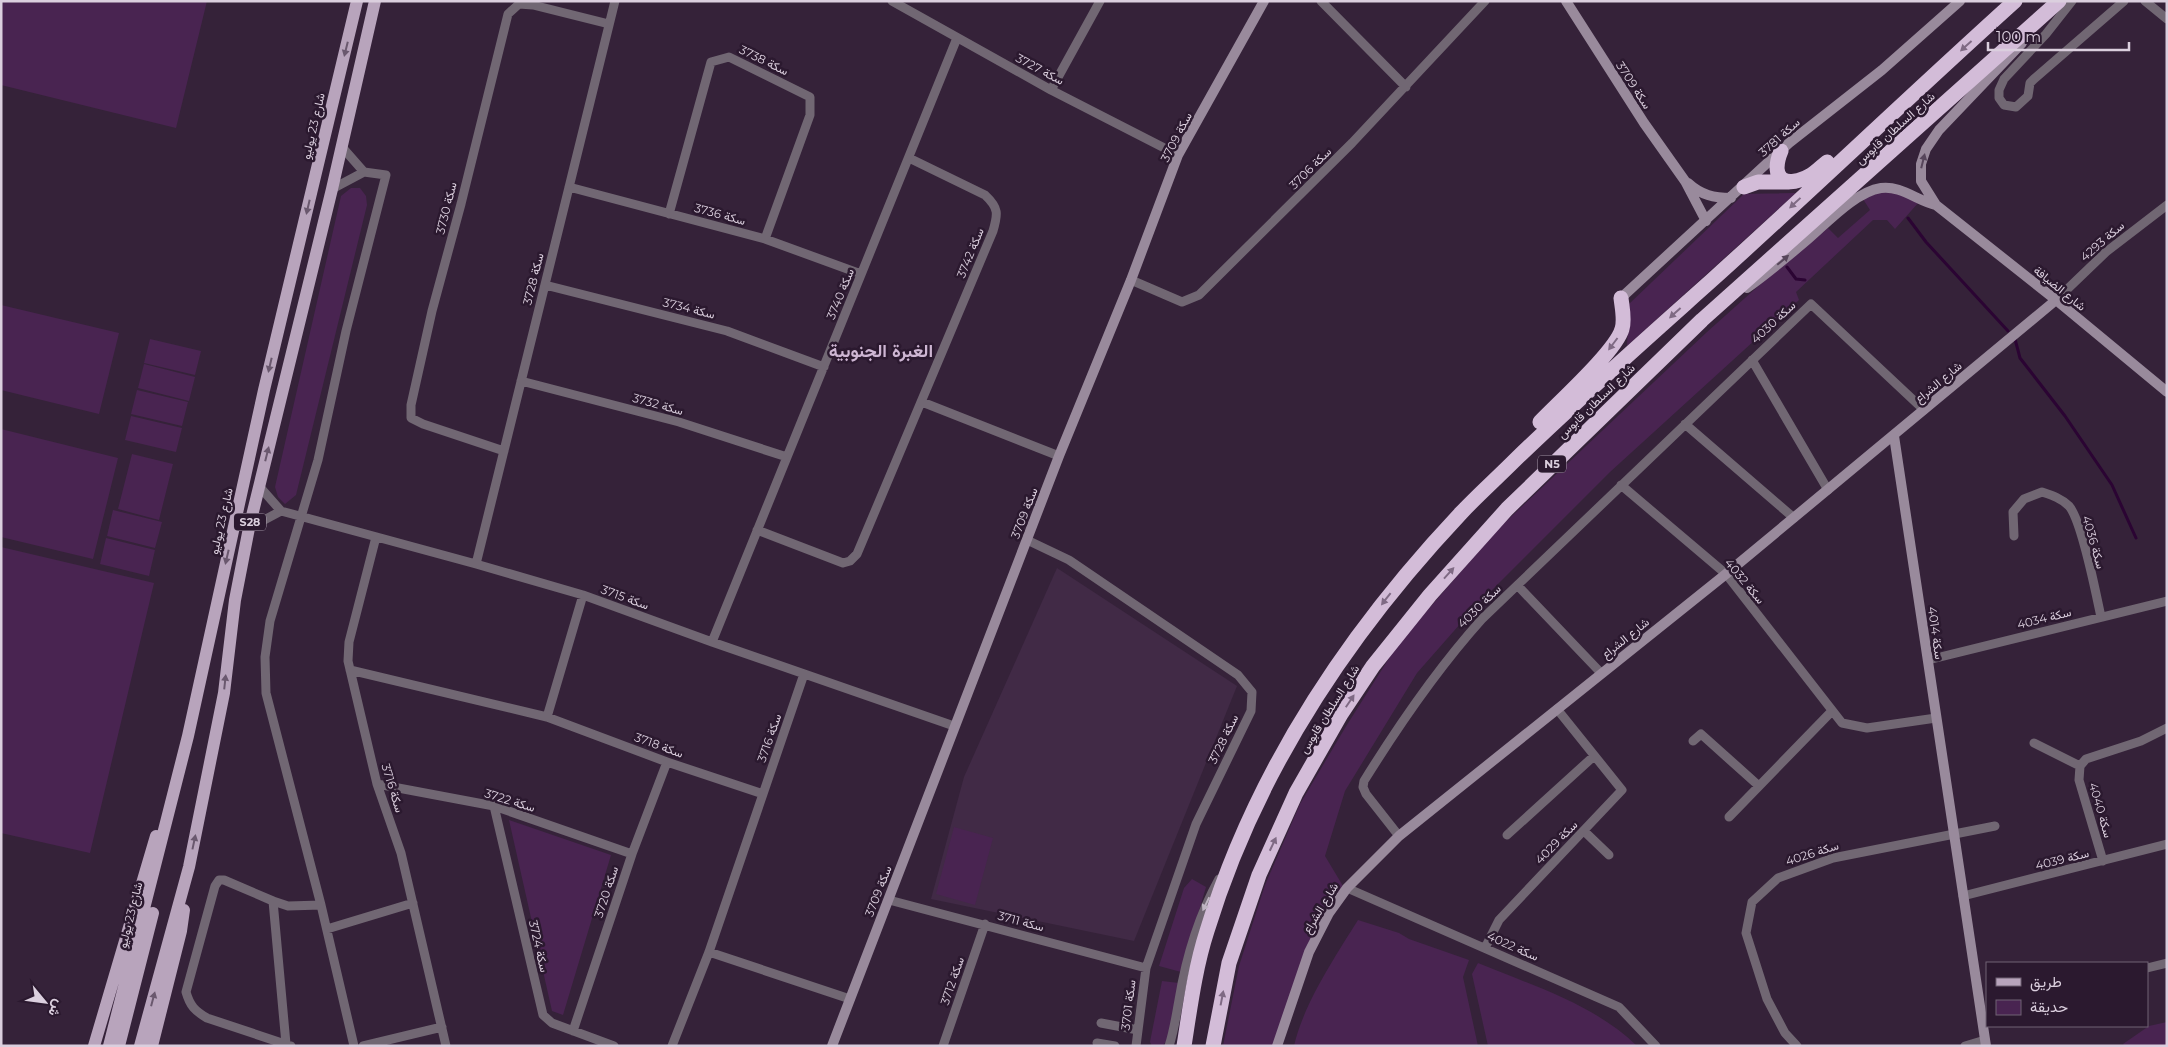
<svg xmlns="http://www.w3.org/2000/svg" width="2168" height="1047" viewBox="0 0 2168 1047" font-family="Montserrat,Vazirmatn,sans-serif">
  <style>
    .built { fill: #412a46 }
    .green { fill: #492451 }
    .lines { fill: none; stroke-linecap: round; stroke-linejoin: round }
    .stream { stroke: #2b0433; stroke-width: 3 }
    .street { stroke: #716773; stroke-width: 9 }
    .secondary { stroke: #998a9c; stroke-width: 10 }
    .primary { stroke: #b8a4bc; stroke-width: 12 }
    .highway { stroke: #d3bcd8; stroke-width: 15 }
    .oneway { fill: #7f6a84 }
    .oneway2 { fill: #6a586e }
    .oneway3 { fill: #57465b }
    .oneway4 { fill: #c0b5c3 }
    .labels { text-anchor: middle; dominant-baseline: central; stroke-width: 5; stroke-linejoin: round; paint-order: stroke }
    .shield { fill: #2b192f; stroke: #a698aa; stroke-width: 1 }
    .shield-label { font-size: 11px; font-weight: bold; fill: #dbcfde }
    .street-label { font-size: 12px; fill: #dbcfde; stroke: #2b192f }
    .district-label { font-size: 18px; font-weight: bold; fill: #ceb6d3; stroke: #2b192f }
  </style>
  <rect width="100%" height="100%" fill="#352239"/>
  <!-- built -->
  <path class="built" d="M 1057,568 L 1237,686 L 1134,941 L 931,899 L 964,777 Z"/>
  <!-- green -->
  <path class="green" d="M 1,1 L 207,1 L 176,128 L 1,85 Z
    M 351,188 L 360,188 L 366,196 L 367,205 L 296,495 L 285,504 L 278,497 L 275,487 L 341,196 Z
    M 1882,191 L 1901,193 L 1919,202 L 1895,229 L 1887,220 L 1873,220 L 1796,292 L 1799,300 L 1610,472 L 1475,607 L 1417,673 L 1345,791 L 1325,856 L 1343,886 L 1273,1046 L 1223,1046 L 1239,966 L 1265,885 L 1300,804 L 1345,728 L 1398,644 L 1498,529 L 1707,332 L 1773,273 L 1828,228 L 1838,238 L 1870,210 L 1863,199 Z
    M 1796,193 L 1627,346 L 1629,304 L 1744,194 Z
    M 1,305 L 119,333 L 99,414 L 1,390 Z
    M 150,339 L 201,351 L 195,375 L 144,363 Z
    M 144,364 L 195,377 L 189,401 L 138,388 Z
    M 137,390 L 188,402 L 182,426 L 131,414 Z
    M 131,416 L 182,428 L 176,452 L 125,440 Z
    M 1,429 L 118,458 L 93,559 L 1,537 Z
    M 132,454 L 173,464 L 159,520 L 118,509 Z
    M 113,510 L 162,522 L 155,548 L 107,536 Z
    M 106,538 L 155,550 L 149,576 L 100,564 Z
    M 1,547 L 154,583 L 90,853 L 1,833 Z
    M 509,820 L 611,855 L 563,1015 L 552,1011 Z
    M 954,827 L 993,838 L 975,905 L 936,894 Z
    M 1192,879 L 1206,887 L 1181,972 L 1159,966 L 1184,888 Z
    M 1358,920 L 1399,933 L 1409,939 L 1469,960 L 1463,977 L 1478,1046 L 1294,1046 C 1303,1005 1336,955 1358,920 Z
    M 1478,963 C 1533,986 1594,1004 1637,1046 L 1488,1046 L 1472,974 Z
    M 1162,981 L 1179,983 L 1167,1041 L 1162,1046 L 1152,1046 L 1150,1042 Z
    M 2167,1022 L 2167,1046 L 2125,1046 L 2123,1044 L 2149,1026 Z"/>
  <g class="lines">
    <!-- stream -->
    <path class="stream" d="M 1908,218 L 1926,242 L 2008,331
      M 1787,267 L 1796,279 L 1805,280
      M 2015,339 L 2020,358 L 2065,416 L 2112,485 L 2136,538"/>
    <!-- street -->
    <path class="street" d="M 892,1 L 1051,90 L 1178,155
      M 1321,1 L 1406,87
      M 2072,1 L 2046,34 L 2004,79 L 1999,90 L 1999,98 L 2004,105 L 2016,107 L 2028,96 L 2030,83 L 2034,79 L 2124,1
      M 2145,1 L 2167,19
      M 1051,90 L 1100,1
      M 342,147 L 364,172 L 386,175 L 346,331 L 318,460 L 270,621 L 265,657 L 266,693 L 321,905 L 354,1046
      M 569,187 L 765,239 L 861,274
      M 332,189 L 364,172
      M 669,214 L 711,62 L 729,57 L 810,97 L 810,115 L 765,239
      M 1131,280 L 1182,302 L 1199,295 L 1352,143 L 1485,1
      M 545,285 L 727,331 L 824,367
      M 2056,300 L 2106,252 L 2167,205
      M 1752,360 L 1828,490
      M 521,381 L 679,422 L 787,457
      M 922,402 L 1059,456
      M 1685,424 L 1794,518
      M 504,451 L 423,424 L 411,418 L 411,405 L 432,311 L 461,204 L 508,14 L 519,4 L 533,5 L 609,24
      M 1621,485 L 1726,574 L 1842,723 L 1867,728 L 1936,718
      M 259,486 L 281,511 L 476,564 L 583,595 L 712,642 L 954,726
      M 249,528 L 281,511
      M 757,530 L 843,563 L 850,561 L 857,554 L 993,231 C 998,214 999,208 985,195 L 909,158
      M 2014,536 L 2013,512 L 2024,499 L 2042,492 C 2051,495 2061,498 2069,506 C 2082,521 2096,594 2101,617
      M 376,537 L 349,642 L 348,661 L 377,784 L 401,853 L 446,1046
      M 1027,540 L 1069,560 L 1238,675 L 1252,692 L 1251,711 L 1196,824 L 1146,968 L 1136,1046
      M 476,564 L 615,1
      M 1518,586 L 1601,673
      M 712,642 L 957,38
      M 1928,660 L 2167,601
      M 350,670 L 547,717 L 667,762 L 763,794
      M 547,717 L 583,595
      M 1693,741 L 1701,734 L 1759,786
      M 2034,743 L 2080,766
      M 377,784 L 494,806 L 632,854
      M 494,806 L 543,1015 L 552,1023 L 614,1046
      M 1729,817 L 1831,712
      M 1584,831 L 1609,855
      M 1507,835 L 1594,756
      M 1399,836 L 1366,794 L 1363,787 L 1364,781 C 1400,723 1437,669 1482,619 L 1811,304 L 1924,410
      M 2103,861 L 2079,780 L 2080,766 L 2086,759 L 2141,741 L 2167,728
      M 1347,888 L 1619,1007 L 1656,1046
      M 1963,896 L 2167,844
      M 889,900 L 1146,968
      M 273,901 L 224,880 L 219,880 L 215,886 L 186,992 C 190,1006 195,1011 207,1018 L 291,1046
      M 327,929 L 413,903
      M 1485,948 L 1499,920 L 1622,790 L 1557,709
      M 709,952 L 850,999
      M 2147,968 L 2167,963
      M 1101,1023 L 1138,1030
      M 573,1031 L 632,854 L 667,762
      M 1097,1043 L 1115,1046
      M 286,1044 L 273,901 L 288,906 L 321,905
      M 363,1046 L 442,1027
      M 672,1046 L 709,952 L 804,674
      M 943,1046 L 985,924
      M 1169,1046 C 1174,1031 1176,1016 1179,1000 C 1186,958 1198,917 1219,879
      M 1797,1046 L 1785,1033 L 1767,999 L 1746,933 L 1752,902 L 1778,878 L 1833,858 L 1995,826
      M 1965,1046 L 1985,1040"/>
    <!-- secondary -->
    <path class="secondary" d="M 1566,1 L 1644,123 L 1685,181 L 1706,221
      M 2022,43 L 1939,130 L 1926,149 L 1921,164 L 1921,181 L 1936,205 L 2056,300 L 2167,392
      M 1688,183 C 1701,195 1714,198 1731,198
      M 1747,288 C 1768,273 1787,257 1807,240 C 1827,223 1855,192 1881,188 C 1900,185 1918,201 1936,205
      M 1621,298 L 1789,143 L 1882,70 L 1960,1
      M 1894,436 L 1986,1046
      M 832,1046 L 1059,456 L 1131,280 L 1178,155 L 1264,1
      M 1277,1046 L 1309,952 L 1329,913 L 1347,888 L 1399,836 L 1726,574 L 2056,300"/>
    <!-- primary -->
    <path class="primary" d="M 94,1046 L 156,836
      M 109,1046 L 188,736 L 264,390 L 357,1
      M 119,1046 L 153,913
      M 140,1046 L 189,867 L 224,693 L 235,600 L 249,528 L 332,189 L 375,1
      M 152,1046 L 181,931 L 184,910"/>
    <!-- highway -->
    <path class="highway" d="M 1781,151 C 1769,180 1786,189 1811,175 C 1816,172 1822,166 1827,162
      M 1744,187 L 1758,182 L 1789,182
      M 1540,422 C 1558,403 1616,351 1622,329 C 1625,320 1622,307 1621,298
      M 1184,1046 C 1190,1008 1195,968 1207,931 C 1255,773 1348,633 1461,513 C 1478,495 1497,478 1515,460 C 1579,398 1646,339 1712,280 C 1814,188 1913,93 2015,1
      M 1213,1046 L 1229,963 L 1259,875 L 1296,793 L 1341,714 L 1373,666 L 1430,595 L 1507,509 L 1702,320 L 2059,1"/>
  </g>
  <!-- one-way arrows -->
  <defs><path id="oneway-solid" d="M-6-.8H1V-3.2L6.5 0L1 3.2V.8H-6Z" transform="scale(1.25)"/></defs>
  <g class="oneway">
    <use href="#oneway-solid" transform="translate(1966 46) rotate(138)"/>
    <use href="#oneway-solid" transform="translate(1795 203) rotate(137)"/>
    <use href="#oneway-solid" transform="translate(1675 313) rotate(138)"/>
    <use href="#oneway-solid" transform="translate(1613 344) rotate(127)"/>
    <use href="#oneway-solid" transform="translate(1449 573) rotate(-48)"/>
    <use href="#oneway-solid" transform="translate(1386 599) rotate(128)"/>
    <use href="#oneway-solid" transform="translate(1350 701) rotate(-56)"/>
    <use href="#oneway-solid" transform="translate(1273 844) rotate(-65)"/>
    <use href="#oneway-solid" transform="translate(1222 998) rotate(-79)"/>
  </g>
  <g class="oneway2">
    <use href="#oneway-solid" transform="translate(346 49) rotate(104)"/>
    <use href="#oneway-solid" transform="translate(308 207) rotate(103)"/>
    <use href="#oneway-solid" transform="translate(270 365) rotate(103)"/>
    <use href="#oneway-solid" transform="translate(267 454) rotate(-76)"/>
    <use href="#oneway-solid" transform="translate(227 557) rotate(103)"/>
    <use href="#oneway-solid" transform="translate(225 682) rotate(-84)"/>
    <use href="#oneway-solid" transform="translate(194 842) rotate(-78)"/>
    <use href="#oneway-solid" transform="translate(153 999) rotate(-75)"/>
  </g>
  <g class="oneway3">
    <use href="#oneway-solid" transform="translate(1923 161) rotate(-76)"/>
    <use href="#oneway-solid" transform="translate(1783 260) rotate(-40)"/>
  </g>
  <use class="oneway4" href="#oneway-solid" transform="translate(1206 904) rotate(116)"/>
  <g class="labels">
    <!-- shield labels -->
    <g class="shield">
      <rect x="1538" y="455.5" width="28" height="17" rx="4"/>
      <rect x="234" y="513.5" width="32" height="17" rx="4"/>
    </g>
    <g class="shield-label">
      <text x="1552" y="464">N5</text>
      <text x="250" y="522">S28</text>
    </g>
    <!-- street labels -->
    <g class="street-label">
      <text transform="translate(764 60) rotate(26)">سكة 3738</text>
      <text transform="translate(1040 69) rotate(28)">سكة 3727</text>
      <text transform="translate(1634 85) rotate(57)">سكة 3709</text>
      <text transform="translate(313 126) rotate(-77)">شارع 23 يوليو</text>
      <text transform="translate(1895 128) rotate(-42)">شارع السلطان قابوس</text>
      <text transform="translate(1176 137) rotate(-63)">سكة 3709</text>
      <text transform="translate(1779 137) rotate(-42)">سكة 3781</text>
      <text transform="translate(1310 168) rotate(-45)">سكة 3706</text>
      <text transform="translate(446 208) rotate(-76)">سكة 3730</text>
      <text transform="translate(720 214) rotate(15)">سكة 3736</text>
      <text transform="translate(2102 241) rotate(-41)">سكة 4293</text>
      <text transform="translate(970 253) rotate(-68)">سكة 3742</text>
      <text transform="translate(533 279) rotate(-76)">سكة 3728</text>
      <text transform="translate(2060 288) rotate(39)">شارع الضيافة</text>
      <text transform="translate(840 294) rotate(-68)">سكة 3740</text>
      <text transform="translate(689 308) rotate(14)">سكة 3734</text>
      <text transform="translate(1773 322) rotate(-43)">سكة 4030</text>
      <text transform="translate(1938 382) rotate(-40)">شارع الشراع</text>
      <text transform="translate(1596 401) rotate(-44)">شارع السلطان قابوس</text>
      <text transform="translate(658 404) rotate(15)">سكة 3732</text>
      <text transform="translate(1024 513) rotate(-69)">سكة 3709</text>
      <text transform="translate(221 521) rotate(-77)">شارع 23 يوليو</text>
      <text transform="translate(2094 542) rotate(74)">سكة 4036</text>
      <text transform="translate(1745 581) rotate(50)">سكة 4032</text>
      <text transform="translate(625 597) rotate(20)">سكة 3715</text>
      <text transform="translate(1479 606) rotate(-45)">سكة 4030</text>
      <text transform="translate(2044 618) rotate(-14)">سكة 4034</text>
      <text transform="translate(1936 633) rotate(82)">سكة 4014</text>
      <text transform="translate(1625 638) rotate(-39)">شارع الشراع</text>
      <text transform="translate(1329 709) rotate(-58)">شارع السلطان قابوس</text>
      <text transform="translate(769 738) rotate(-71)">سكة 3716</text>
      <text transform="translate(1223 739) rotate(-64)">سكة 3728</text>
      <text transform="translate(659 745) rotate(20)">سكة 3718</text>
      <text transform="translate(393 788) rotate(73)">سكة 3716</text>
      <text transform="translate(510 800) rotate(17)">سكة 3722</text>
      <text transform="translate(2101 810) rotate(74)">سكة 4040</text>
      <text transform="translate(1556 842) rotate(-46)">سكة 4029</text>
      <text transform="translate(1812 853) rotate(-18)">سكة 4026</text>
      <text transform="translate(2062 859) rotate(-14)">سكة 4039</text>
      <text transform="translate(878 891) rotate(-69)">سكة 3709</text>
      <text transform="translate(606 892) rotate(-72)">سكة 3720</text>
      <text transform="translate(1320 908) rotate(-59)">شارع الشراع</text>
      <text transform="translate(130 915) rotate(-76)">شارع 23 يوليو</text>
      <text transform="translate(1021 921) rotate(15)">سكة 3711</text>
      <text transform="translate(539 946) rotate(77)">سكة 3724</text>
      <text transform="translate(1513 946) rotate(24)">سكة 4022</text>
      <text transform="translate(952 981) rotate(-71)">سكة 3712</text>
      <text transform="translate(1128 1005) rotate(-83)">سكة 3701</text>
    </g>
    <!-- district labels -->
    <g class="district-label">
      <text x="881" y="351">الغبرة الجنوبية</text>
    </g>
  </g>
  <!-- border -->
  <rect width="2168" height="1047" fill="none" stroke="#dbcfde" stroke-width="5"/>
  <!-- legend -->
  <rect x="1986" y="962" width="162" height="65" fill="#2b192f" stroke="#716275"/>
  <rect x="1996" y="978" width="25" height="8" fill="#b8a4bc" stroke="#716275"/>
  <text x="2030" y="987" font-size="15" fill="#dbcfde">طريق</text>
  <rect x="1996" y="1000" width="25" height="15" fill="#492451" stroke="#716275"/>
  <text x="2030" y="1012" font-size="15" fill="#dbcfde">حديقة</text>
  <!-- north arrow -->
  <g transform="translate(45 1002) rotate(119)" stroke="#2b192f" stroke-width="4" paint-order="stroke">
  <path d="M0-4L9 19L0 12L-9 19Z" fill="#dbcfde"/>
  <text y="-8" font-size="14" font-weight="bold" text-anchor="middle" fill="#dbcfde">ش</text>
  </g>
  <!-- scale -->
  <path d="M1988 42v8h141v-8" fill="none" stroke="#dbcfde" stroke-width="2.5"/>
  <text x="1996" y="42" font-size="15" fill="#dbcfde" stroke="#2b192f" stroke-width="4" paint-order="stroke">100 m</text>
</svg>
